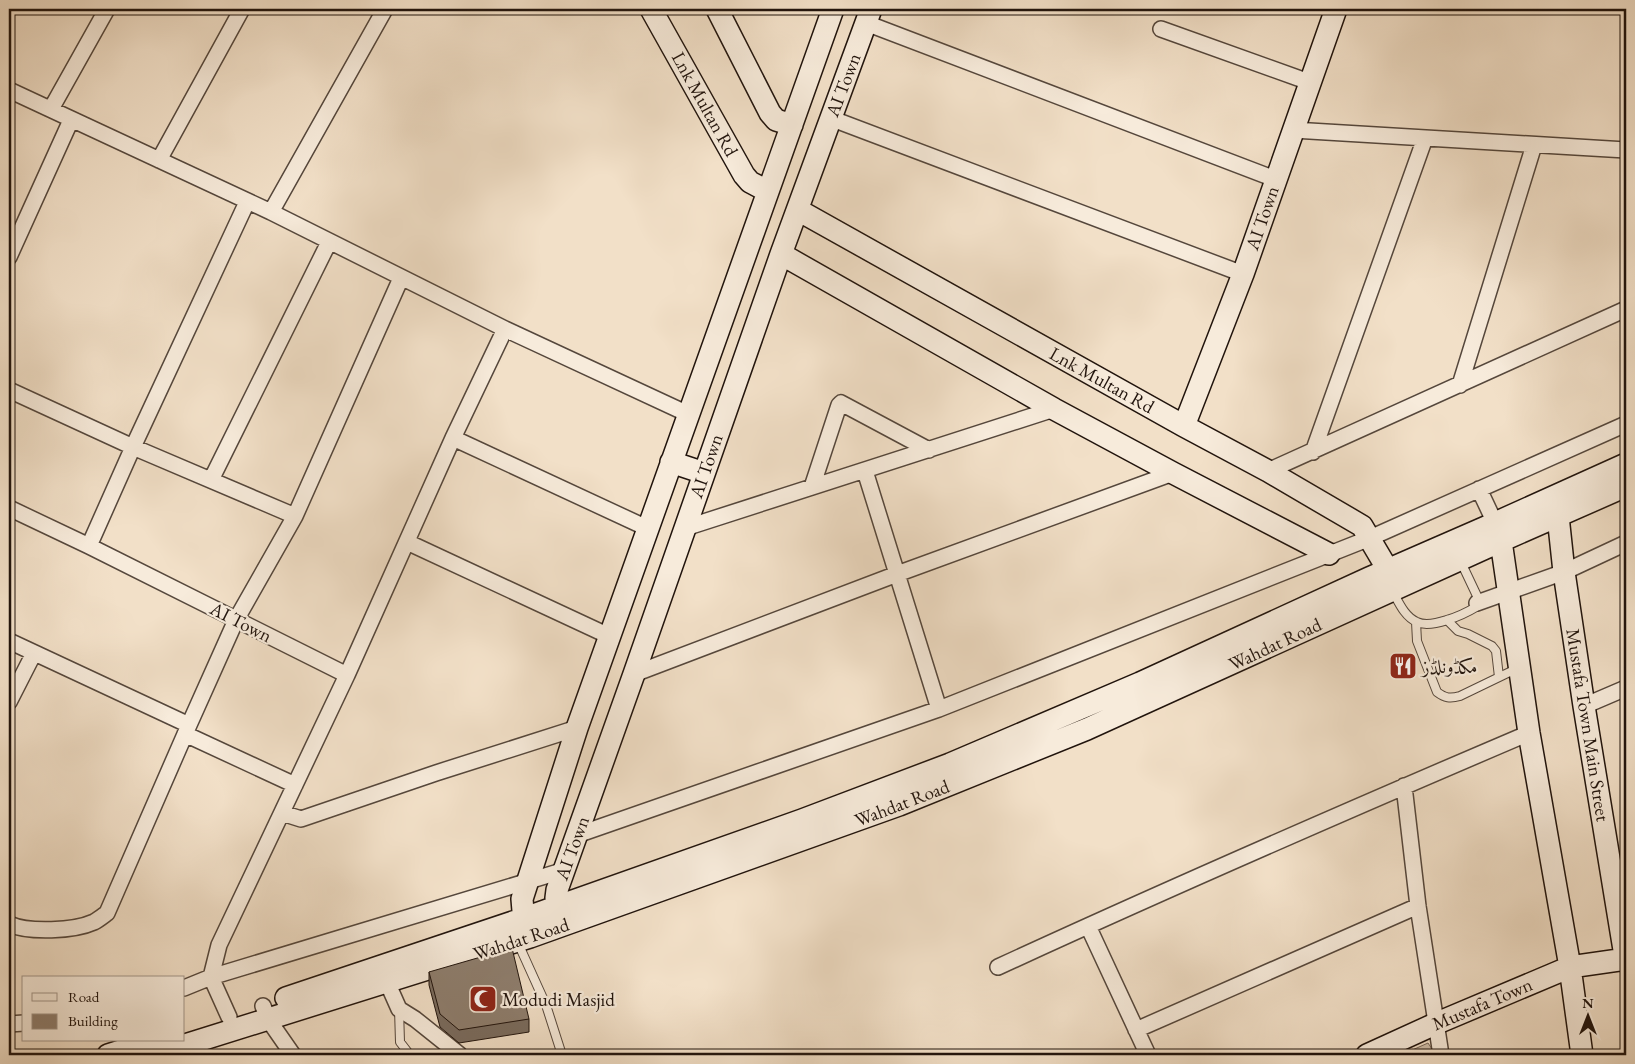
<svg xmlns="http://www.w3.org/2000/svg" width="1635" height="1064" viewBox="0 0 1635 1064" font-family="'EB Garamond',Amiri,serif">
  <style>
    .green { fill: #cebda8; stroke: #78685a }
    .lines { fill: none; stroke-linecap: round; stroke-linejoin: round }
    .lane-casing { stroke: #55473c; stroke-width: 10 }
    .street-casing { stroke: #55473c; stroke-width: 18 }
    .secondary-casing { stroke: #21140d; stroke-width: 24 }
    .lane { stroke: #f7ebdb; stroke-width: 8 }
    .street { stroke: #f7ebdb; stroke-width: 15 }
    .secondary { stroke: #f7ebdb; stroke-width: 21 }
    .wall { fill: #7a6c5f; stroke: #21140d }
    .building { fill: #8e7e6e; stroke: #21140d }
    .labels { text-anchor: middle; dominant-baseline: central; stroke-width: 4.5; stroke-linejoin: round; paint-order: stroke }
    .street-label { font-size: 19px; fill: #21140d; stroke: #f7ebdb }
    .poi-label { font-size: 19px; fill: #21140d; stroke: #f7ebdb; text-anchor: start }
  </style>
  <rect width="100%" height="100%" fill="#f2e0c8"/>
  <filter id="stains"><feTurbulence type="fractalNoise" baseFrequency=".004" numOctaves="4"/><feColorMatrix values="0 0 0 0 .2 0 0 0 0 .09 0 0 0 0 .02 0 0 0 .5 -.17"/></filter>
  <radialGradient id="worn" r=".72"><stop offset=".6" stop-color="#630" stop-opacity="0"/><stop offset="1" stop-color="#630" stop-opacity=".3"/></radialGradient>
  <!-- green -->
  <path class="green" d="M 1428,1043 L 1436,1055 L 1401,1055 Z"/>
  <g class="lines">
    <defs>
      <path id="lane" d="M 1393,592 C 1399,603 1405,617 1417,622 C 1431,629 1463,615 1476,607 L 1478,598 L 1460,560
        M 1447,620 L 1458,631 L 1468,634 L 1492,646 L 1496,651 L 1499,677
        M 1416,622 L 1417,641 L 1437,692 C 1445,698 1450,699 1460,696 L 1518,668
        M 518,943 L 546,1005 L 562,1055
        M 399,1009 L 400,1042 L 410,1055"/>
      <path id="street" d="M 866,23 L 1275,179
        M 1161,29 L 1309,82
        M 9,90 L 271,212 L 505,329 L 688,414
        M 51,109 L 107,9
        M 830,118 L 1243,274
        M 1293,130 L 1626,150
        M 159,160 L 242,9
        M 271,212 L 385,9
        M 9,257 L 71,120
        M 1460,385 L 1534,145
        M 9,390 L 133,447 L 295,516
        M 453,438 L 647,528
        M 1313,452 L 1425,138
        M 865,471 L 939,709
        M 1268,471 L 1626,309
        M 211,480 L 329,242
        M 812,487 L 839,405 L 841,403 L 929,450
        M 1479,489 L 1495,523
        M 9,508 L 89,546 L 347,675
        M 685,528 L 1054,409
        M 407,542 L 609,636
        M 89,546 L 133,447 L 247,202
        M 1477,603 L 1564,572 L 1626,543
        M 9,641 L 189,725
        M 634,674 L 897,574 L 1173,473
        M 9,702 L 34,653
        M 1584,706 L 1626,688
        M 185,734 L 295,785
        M 1404,786 L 1418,906 L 1441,1055
        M 282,813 L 301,819 L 436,773 L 577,728
        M 577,835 L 939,709 L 1370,538 L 1626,424
        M 9,924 C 29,933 74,931 94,922 C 98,920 103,916 107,913 L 189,725 L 236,620 L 295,516 L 401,278
        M 1088,926 L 1148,1055
        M 998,967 C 1174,886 1351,809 1529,733
        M 387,982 L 399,1009 L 415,1019 L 460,1055
        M 184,988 L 211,977 L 565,870
        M 263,1006 L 268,1019 L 293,1055
        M 229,1017 L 211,977 L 219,945 L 347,675 L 453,438 L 505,329
        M 9,1024 L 24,1023
        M 1136,1030 L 1418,906"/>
      <path id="secondary" d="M 651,9 L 744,175 L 750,182 L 767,191
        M 717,9 L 770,113 L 776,120 L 792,125
        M 798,210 L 1184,426 L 1268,471 L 1362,526 L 1388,570
        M 781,254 L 1054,409 L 1173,473 L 1329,554
        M 1184,426 L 1243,274 L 1336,9
        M 671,462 L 704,473
        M 1553,504 L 1558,516 L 1564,572 L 1584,706 L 1626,962
        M 1497,528 L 1501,541 L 1529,733 L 1570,967 L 1582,1055
        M 560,919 L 556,898 L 557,890 L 634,674 L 781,254 L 871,9
        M 528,930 L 523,911 L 522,899 L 577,728 L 833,9
        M 286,998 L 525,918 L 802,820 L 950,764 L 1140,683 L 1369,578 L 1495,523 L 1626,464
        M 108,1055 L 155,1040
        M 153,1055 L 530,937 L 899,805 L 1087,729 L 1501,541 L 1626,486
        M 1367,1055 L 1435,1024 L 1570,967 L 1626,959"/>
    </defs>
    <!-- lane casing -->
    <use href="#lane" class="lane-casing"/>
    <!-- street casing -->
    <use href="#street" class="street-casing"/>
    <!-- secondary casing -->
    <use href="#secondary" class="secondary-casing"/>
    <!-- lane -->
    <use href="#lane" class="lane"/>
    <!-- street -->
    <use href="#street" class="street"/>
    <!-- secondary -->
    <use href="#secondary" class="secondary"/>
  </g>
  <!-- wall -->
  <path class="wall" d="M 429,972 L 529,1019 L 529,1032 L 459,1043 L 440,1027 L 429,985 Z"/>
  <!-- building -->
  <path class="building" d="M 512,948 L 529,1019 L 459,1030 L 440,1014 L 429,972 Z"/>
  <!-- icons -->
  <defs>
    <symbol id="restaurant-square" viewBox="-11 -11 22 22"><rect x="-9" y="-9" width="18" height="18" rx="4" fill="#8f2418" stroke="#f7ebdb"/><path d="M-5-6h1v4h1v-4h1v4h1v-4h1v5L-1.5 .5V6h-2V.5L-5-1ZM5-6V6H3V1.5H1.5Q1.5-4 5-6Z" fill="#fff"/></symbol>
    <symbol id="mosque-square" viewBox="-11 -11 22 22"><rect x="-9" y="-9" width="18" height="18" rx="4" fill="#8f2418" stroke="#f7ebdb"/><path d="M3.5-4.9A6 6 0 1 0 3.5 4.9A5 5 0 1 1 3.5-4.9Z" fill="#fff"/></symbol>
  </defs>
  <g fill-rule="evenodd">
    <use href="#restaurant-square" x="1387" y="650" width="32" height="32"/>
    <use href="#mosque-square" x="467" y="983" width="32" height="32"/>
  </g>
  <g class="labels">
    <!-- street labels -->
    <g class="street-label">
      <text transform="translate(843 85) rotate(-69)">AI Town</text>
      <text transform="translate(705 104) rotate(61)">Lnk Multan Rd</text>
      <text transform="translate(1262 218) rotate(-71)">AI Town</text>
      <text transform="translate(1102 380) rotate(29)">Lnk Multan Rd</text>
      <text transform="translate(706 466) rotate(-71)">AI Town</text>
      <text transform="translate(241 622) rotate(27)">AI Town</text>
      <text transform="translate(1275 644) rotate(-25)">Wahdat Road</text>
      <text transform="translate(1588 725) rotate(81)">Mustafa Town Main Street</text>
      <text transform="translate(902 803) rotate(-21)">Wahdat Road</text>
      <text transform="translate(572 848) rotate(-70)">AI Town</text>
      <text transform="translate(521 939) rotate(-18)">Wahdat Road</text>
      <text transform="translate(1482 1004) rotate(-23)">Mustafa Town</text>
    </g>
    <!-- poi labels -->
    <g class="poi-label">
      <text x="1422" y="666">مکڈونلڈز</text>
      <text x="502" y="999">Modudi Masjid</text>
    </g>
  </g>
  <!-- margin -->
  <rect width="1635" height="1064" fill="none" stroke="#f2e0c8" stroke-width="30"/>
  <rect x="10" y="10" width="1615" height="1044" fill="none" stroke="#21140d" stroke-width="2.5"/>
  <rect x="15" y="15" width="1605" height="1034" fill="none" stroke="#21140d"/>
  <!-- legend -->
  <rect x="22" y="976" width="162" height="65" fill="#f7ebdb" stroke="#a19589"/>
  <rect x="32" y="993" width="25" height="8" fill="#f7ebdb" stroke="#a19589"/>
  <text x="68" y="1002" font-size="15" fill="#21140d">Road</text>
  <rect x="32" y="1014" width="25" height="15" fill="#8e7e6e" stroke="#a19589"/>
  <text x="68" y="1026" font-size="15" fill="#21140d">Building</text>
  <!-- north arrow -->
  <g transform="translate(1588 1016)" stroke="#f7ebdb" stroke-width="4" paint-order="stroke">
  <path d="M0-4L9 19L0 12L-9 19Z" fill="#21140d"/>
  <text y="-8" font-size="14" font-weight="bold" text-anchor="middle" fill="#21140d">N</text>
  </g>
  <rect width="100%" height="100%" filter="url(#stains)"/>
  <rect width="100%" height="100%" fill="url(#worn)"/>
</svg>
